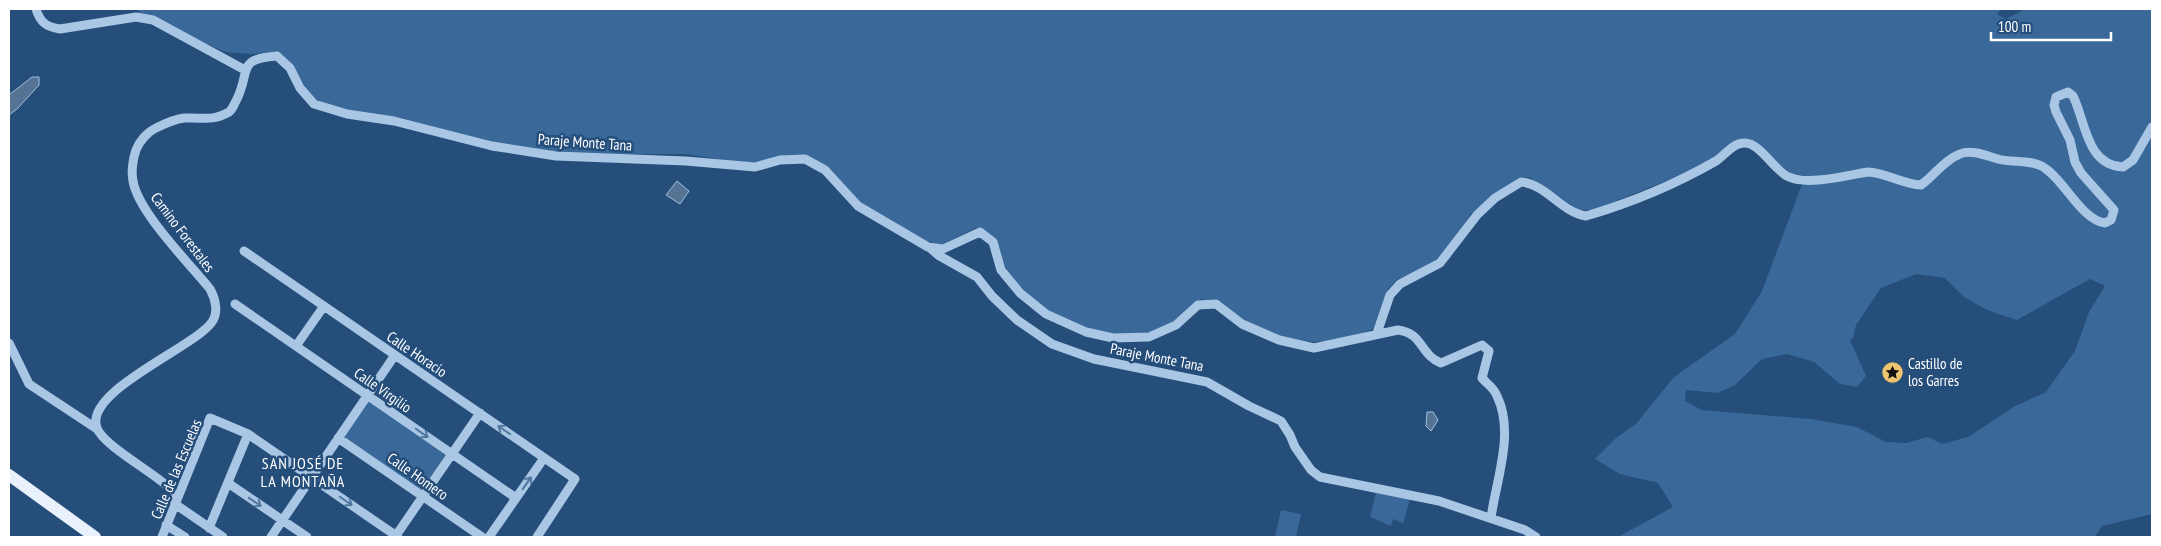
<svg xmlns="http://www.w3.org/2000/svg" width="2161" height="546" viewBox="0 0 2161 546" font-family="'PT Sans Narrow',sans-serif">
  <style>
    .green { fill: #396899; fill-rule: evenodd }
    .water { fill: #567394; stroke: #9dc1e5 }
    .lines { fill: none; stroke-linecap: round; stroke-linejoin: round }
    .minor { stroke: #a9c6e4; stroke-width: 9 }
    .major { stroke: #e9f1fc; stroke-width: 12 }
    .oneway { stroke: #5378a0 }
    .labels { text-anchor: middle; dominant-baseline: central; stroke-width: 5; stroke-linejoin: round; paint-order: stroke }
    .street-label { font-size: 15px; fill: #fff; stroke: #254e7b }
    .poi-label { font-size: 15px; fill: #fff; stroke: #254e7b; text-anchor: start }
    .neighbourhood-label { font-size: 16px; letter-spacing: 1px; fill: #fff; stroke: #254e7b }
  </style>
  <rect width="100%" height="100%" fill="#254e7b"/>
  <!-- green -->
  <path class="green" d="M 138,9 L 2002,9 L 1997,14 L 2006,19 L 2025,9 L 2152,9 L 2152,514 L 2102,526 L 2095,537 L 1618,537 L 1673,507 L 1658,483 L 1620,474 L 1595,459 L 1616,438 L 1636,424 L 1674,377 L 1735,334 L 1762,291 L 1805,176 L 1792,174 L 1749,141 L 1694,170 L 1593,210 L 1579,210 L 1529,177 L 1518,178 L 1470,215 L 1458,235 L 1437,259 L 1418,272 L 1398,279 L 1388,289 L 1373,329 C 1323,348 1293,346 1246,321 C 1230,312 1218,304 1201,299 C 1190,307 1180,319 1169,326 C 1143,341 1082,334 1058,318 C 1048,312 1040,304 1031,297 C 1026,292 1018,288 1014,282 C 996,258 1006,244 976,228 L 940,245 L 924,240 L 865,208 L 827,168 L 799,156 L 789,155 L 748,164 L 686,154 L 557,154 L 508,147 L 326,106 L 313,99 L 288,60 L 270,52 L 251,54 L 225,52 L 140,14 ZM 1916,274 L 1945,278 L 1964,297 L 1987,310 L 2017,320 L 2090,279 L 2105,286 L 2089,312 L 2075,351 L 2046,392 L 2015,406 L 1968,437 L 1942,444 L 1928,437 L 1906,443 L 1886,442 L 1857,427 L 1811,419 L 1702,410 L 1685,401 L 1686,390 L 1718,393 L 1735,385 L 1762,359 L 1787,354 L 1814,362 L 1840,384 L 1857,387 L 1866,376 L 1850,340 L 1853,338 L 1856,325 L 1881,288 Z
    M 367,395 L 452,454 L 423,496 L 338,438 Z
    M 1376,493 L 1410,499 L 1403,523 L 1393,519 L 1391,526 L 1370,517 Z
    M 1281,510 L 1301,514 L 1296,537 L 1275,537 Z"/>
  <!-- water -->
  <path class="water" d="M 32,77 L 39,77 L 39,85 L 17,109 L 9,115 L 9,95 Z
    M 677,181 L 689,191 L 680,204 L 666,195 Z
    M 1427,412 L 1433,412 L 1438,420 L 1431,431 L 1426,426 Z"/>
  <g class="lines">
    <!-- minor -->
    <path class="minor" d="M 36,9 C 40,22 46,27 60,29 L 136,17 L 153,20 L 245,70
      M 929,247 L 938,255 L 977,277 L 992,296 L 1017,320 L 1052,344 L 1094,359 L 1207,382 L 1249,406 L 1281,421 L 1290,435 L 1295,447 L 1311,470 L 1320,477 L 1439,501 L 1525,530 L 1536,537
      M 244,251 L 575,479 L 537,537
      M 235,304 L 516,498
      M 1377,333 L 1390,295 L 1400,284 L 1440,263 L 1477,215 L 1495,198 L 1521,182 C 1546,184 1561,212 1586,216 C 1630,203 1676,184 1716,161 C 1725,155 1733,143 1744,143 C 1760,142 1774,171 1789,177 C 1809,186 1847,175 1868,172 C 1887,173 1902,184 1921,185 C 1935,175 1944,160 1960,154 C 1971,149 1987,156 1998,159 C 2012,163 2034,159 2046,169 C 2065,182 2082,220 2105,223 L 2111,220 L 2114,210 L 2081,173 L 2075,162 L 2070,140 L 2056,112 L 2054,105 L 2056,97 L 2068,92 L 2073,96 C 2086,122 2086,165 2123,167 L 2133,160 L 2152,127
      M 9,343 L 29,384 L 97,429
      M 296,346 L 324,306
      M 338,438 L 482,537
      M 228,483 L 307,537
      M 175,504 L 173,494 L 167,486 C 151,471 103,445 97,428 C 83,391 194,348 212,322 C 219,312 215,298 210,289 C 189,263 138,212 133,181 C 131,172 133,158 136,150 C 139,142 147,132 156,128 C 164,124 176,119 184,118 C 203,117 211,122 229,112 C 233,109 234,104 237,99 C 251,70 236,59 277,56 L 290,68 L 300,88 L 314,104 L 347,114 L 394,121 L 492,146 L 556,156 L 686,161 L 755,167 L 780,160 L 805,159 L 825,170 L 858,206 L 928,247 L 943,249 L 980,232 L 993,242 L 1001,270 L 1020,293 L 1046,314 L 1086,332 L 1113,338 L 1149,337 L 1176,325 L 1198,305 L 1216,304 L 1242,324 L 1279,340 L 1314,348 L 1398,330 C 1423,333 1420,355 1441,363 L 1482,345 L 1489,351 L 1482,378 C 1487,384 1494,388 1497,396 C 1515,433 1496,480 1491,518
      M 175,504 L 223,537
      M 166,525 L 185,537
      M 209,528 L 248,434
      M 162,537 L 210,418 L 248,434 L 398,537
      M 271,537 L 395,355
      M 395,537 L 480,413
      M 489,537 L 544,458"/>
    <!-- major -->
    <path class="major" d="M 9,475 L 95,537"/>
  </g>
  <!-- one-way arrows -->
  <defs><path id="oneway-shaft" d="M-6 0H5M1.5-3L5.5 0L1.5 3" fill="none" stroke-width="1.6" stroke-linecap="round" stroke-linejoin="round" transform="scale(1.25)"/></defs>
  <g class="oneway">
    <use href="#oneway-shaft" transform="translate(504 430) rotate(-145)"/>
    <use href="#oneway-shaft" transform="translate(422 433) rotate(35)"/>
    <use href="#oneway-shaft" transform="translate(527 483) rotate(-55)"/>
    <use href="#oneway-shaft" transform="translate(346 501) rotate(35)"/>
    <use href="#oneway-shaft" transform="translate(255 502) rotate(34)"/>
  </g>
  <!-- icons -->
  <defs>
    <symbol id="sight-disc" viewBox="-11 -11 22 22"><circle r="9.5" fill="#eec46e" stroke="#254e7b"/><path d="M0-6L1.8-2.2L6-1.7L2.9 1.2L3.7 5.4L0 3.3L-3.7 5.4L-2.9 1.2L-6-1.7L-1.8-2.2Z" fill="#111"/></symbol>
  </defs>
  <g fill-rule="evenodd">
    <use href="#sight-disc" x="1880" y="360" width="25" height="25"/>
  </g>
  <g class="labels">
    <!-- street labels -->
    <g class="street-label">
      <text transform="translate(585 142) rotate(4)">Paraje Monte Tana</text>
      <text transform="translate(183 232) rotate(53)">Camino Forestales</text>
      <text transform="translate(417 354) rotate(34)">Calle Horacio</text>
      <text transform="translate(1157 357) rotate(11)">Paraje Monte Tana</text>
      <text transform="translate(383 390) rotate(35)">Calle Virgilio</text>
      <text transform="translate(176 469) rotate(-67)">Calle de las Escuelas</text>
      <text transform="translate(418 476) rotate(35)">Calle Homero</text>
    </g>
    <!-- poi labels -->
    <g class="poi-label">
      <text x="1908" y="363">Castillo de<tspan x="1908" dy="17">los Garres</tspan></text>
    </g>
    <!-- neighbourhood labels -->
    <g class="neighbourhood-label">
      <text x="303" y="463">SAN JOSÉ DE<tspan x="303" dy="18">LA MONTAÑA</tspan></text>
    </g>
  </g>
  <!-- border -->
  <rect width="2161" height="546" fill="none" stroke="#ffffff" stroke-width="20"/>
  <!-- scale -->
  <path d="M1991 32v8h120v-8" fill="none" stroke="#ffffff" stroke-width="2.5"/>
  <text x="1998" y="32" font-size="15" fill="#ffffff" stroke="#254e7b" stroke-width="4" paint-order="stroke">100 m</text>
</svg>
